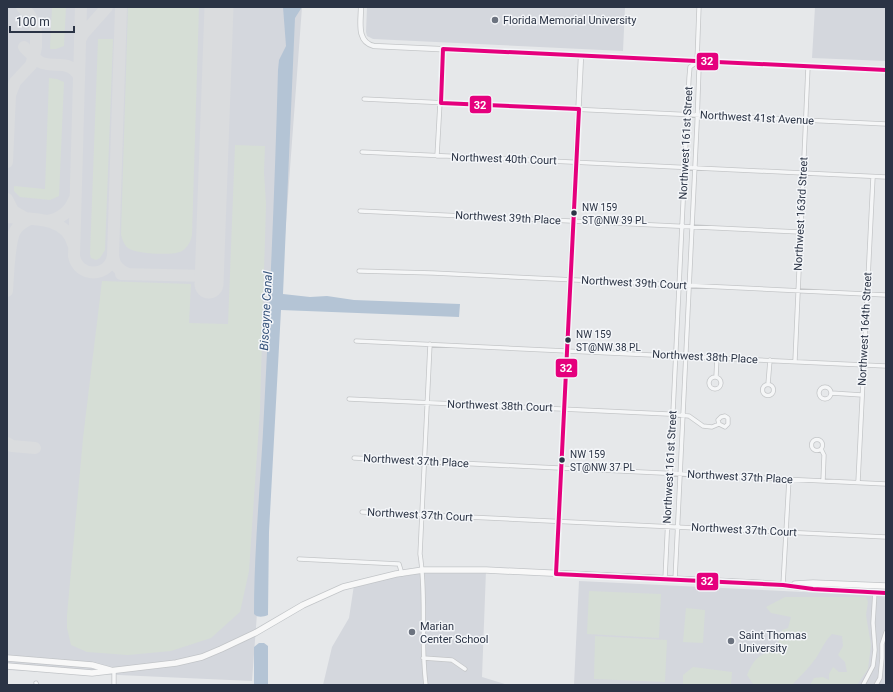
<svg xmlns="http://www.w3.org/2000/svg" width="893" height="692" viewBox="0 0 893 692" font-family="Roboto,sans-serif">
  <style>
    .built { fill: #d4d7dd }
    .green { fill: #d6ded6 }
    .water { fill: #b4c4d5 }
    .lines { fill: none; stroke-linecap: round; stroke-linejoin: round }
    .taxiway { stroke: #dadcde; stroke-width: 12 }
    .runway { stroke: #dadcde; stroke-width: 29 }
    .minor-casing { stroke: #c4c6c8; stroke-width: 5 }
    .tertiary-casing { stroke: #c4c6c8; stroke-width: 6 }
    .primary-casing { stroke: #c2c5c8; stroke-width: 7 }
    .minor { stroke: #f5f6f7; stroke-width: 3.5 }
    .tertiary { stroke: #f5f6f7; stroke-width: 4.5 }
    .primary { stroke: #f8f8f8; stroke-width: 5.5 }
    .bus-1-casing { stroke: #f4f6f9; stroke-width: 7 }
    .bus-1 { stroke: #e5007d; stroke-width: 4 }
    .poi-dot { fill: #6c737f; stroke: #f4f6f9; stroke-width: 1.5 }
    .bus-dot { fill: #2b3445; stroke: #f4f6f9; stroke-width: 1.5 }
    .labels { text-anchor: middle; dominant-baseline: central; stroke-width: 3; stroke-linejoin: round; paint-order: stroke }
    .bus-label { font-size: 10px; fill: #2b3445; stroke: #f4f6f9; text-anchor: start }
    .poi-label { font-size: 11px; fill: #2b3445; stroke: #f4f6f9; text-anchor: start }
    .street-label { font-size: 11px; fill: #2b3445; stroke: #f4f6f9 }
    .water-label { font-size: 12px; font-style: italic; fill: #34527a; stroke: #f4f6f9 }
    .line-badge { stroke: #f4f6f9; stroke-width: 1.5 }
    .badge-label { font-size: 11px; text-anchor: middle; font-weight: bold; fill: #fff }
  </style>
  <rect width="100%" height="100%" fill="#e6e8ea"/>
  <!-- built -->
  <path class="built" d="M 7,7 L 302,7 L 252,681 L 7,670 Z
    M 367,7 L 625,7 L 623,51 L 373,39 L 367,36 L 366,32 Z
    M 815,7 L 886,7 L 886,61 L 812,58 Z
    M 419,570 L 486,570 L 482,677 L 508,685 L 323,685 L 332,647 L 349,618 L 354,585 Z
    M 579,581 L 886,596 L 886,685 L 574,685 Z"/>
  <!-- green -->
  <path class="green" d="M 52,7 L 66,7 L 64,46 L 56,49 L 50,49 Z
    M 128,7 L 199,7 L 192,235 C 191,241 188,247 182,251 C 175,256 135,254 128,248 C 124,245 122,239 121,234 Z
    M 98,39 L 113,39 L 105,250 L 100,258 L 96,260 L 91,258 L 90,254 Z
    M 49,78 L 57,79 L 64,82 L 59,196 L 50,200 L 20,197 L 14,191 L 14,186 L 45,189 Z
    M 235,145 L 265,146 L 264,172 L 266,204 L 260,410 L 249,571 L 240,612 L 211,638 L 171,651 L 128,655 L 87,652 L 71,645 L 67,628 L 67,615 L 83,438 L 102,281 L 191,284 L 189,323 L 228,324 Z
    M 589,591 L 661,594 L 659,638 L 587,634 Z
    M 785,597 L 866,597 L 868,602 L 866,615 L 871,645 L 868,669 L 857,685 L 810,685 L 814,678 L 823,677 L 829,680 L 829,674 L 833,667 L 839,672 L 847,672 L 845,662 L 838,655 L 843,646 L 842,636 L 832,634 C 824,642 822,649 816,658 C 809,668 800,676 792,685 L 754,685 L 753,684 L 747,675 C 755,657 758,656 776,649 L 782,630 L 788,628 L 791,617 L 771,613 L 766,607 Z
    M 686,608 L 705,610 L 703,643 L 683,642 Z
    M 595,636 L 667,640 L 665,682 L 594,679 Z
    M 693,667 L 732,672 L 731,685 L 683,685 L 683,675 Z"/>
  <!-- water -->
  <path class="water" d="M 283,7 L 302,7 L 295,18 L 283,294 L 310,297 L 327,296 L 354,300 L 460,304 L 459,317 L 281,310 L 269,532 L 268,613 L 268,615 C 263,617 258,618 254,614 C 254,546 261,479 264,412 C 270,298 275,184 278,70 L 279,60 L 286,46 Z
    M 259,643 L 264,643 L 268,646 L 268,685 L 254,685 L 254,647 Z"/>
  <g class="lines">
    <!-- taxiway -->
    <path class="taxiway" d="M 81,7 L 74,256 C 78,278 109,278 113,256
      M 121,7 L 113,256 C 114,265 119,271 128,274
      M 80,40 L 83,34 L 107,7
      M 24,47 C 29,52 34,58 40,62 C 54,69 68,58 79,76
      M 7,162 L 10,95 L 15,82 L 31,65 L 34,56 L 36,47 L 36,31 L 34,22 L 29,14 L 22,7
      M 7,199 L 13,211 L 25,218
      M 7,217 C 30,219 66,216 73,244
      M 47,221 C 60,219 69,213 74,200
      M 121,274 L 209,276
      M 7,291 C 8,278 9,241 15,231 C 18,225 24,222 30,219
      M 7,443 L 12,446 L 35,448"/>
    <!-- runway -->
    <path class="runway" d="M 209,284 L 219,7"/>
    <defs>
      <path id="minor" d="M 364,99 L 886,124
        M 362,152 L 886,177
        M 437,156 L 443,49
        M 360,211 L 800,232
        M 359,271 L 433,273 L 886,295
        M 356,341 L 886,366
        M 795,361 L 808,67
        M709 383a6 6 0 1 1 12 0a6 6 0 1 1-12 0Z
        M 716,377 L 717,357
        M 768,384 L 770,360
        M762.5 390a5.5 5.5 0 1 1 11 0a5.5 5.5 0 1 1-11 0Z
        M819 393a6 6 0 1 1 12 0a6 6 0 1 1-12 0Z
        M 831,393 L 862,395
        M 349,399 L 668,414 L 689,416 L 703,426 L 712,427 L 719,424 L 725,427 L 728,424 L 728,418 L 725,416 L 721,417 L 718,420 L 719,424
        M811.5 445a5.5 5.5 0 1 1 11 0a5.5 5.5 0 1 1-11 0Z
        M 821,449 L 824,455 L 823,481
        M 354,458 L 886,484
        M 858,482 L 873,177
        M 362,512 L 886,537
        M 299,559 L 399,564 L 402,574
        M 665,579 L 689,78 L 690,67 L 697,62
        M 675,580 L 697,124 L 699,68 L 697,62 L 699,7
        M 783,585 L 789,479
        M 423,658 L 452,660 L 465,669
        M 36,683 L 37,685
        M 114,685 L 114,671
        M 426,685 C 420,641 427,597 420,554 L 430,344
        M 863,685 L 873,666 L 875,650 L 873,623 L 875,591
        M 876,685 L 880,678 L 882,658 L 882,644 L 886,632"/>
      <path id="tertiary" d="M 361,7 C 361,21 356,42 374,46 L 886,70
        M 556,574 L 581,56"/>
      <path id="primary" d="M 795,584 L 813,583 L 886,586
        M 7,658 L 92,665 L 110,670
        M 7,666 L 92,673 L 176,663 L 202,657 L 221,649 L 255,633 L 303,605 L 343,587 L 396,574 L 423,570 L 486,570 L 757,583 L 783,585 L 813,589 L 886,593"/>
    </defs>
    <!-- minor casing -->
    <use href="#minor" class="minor-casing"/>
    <!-- tertiary casing -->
    <use href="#tertiary" class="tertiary-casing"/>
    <!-- primary casing -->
    <use href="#primary" class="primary-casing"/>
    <!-- minor -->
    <use href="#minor" class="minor"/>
    <!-- tertiary -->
    <use href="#tertiary" class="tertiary"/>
    <!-- primary -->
    <use href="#primary" class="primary"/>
    <defs>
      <path id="bus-1" d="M 886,70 L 443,49 L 441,103 L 579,109 L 556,574 L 783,585 L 813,589 L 886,593"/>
    </defs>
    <!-- bus-1 casing -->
    <use href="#bus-1" class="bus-1-casing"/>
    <!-- bus-1 -->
    <use href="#bus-1" class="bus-1"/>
  </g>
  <!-- markers -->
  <g class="poi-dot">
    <circle cx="495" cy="20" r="4"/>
    <circle cx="412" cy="632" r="4"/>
    <circle cx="731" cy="641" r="4"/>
  </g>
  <g class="bus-dot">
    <circle cx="574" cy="213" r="3.5"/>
    <circle cx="568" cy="340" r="3.5"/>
    <circle cx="562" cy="460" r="3.5"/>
  </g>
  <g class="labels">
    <!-- bus labels -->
    <g class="bus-label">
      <text x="582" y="207">NW 159<tspan x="582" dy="13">ST@NW 39 PL</tspan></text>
      <text x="576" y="334">NW 159<tspan x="576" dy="13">ST@NW 38 PL</tspan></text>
      <text x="570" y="454">NW 159<tspan x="570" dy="13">ST@NW 37 PL</tspan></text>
    </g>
    <!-- poi labels -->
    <g class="poi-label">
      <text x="503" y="20">Florida Memorial University</text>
      <text x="420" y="626">Marian<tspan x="420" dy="13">Center School</tspan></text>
      <text x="739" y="635">Saint Thomas<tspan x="739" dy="13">University</tspan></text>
    </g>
    <!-- street labels -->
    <g class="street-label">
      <text transform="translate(757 118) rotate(3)">Northwest 41st Avenue</text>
      <text transform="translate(686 143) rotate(-87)">Northwest 161st Street</text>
      <text transform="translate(504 159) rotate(2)">Northwest 40th Court</text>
      <text transform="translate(801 214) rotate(-87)">Northwest 163rd Street</text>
      <text transform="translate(508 218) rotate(3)">Northwest 39th Place</text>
      <text transform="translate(634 283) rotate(3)">Northwest 39th Court</text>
      <text transform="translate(865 329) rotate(-87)">Northwest 164th Street</text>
      <text transform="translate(705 357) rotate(3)">Northwest 38th Place</text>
      <text transform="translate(500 406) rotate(2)">Northwest 38th Court</text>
      <text transform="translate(416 461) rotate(3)">Northwest 37th Place</text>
      <text transform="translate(670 467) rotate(-87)">Northwest 161st Street</text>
      <text transform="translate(740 477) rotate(3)">Northwest 37th Place</text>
      <text transform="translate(420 515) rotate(3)">Northwest 37th Court</text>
      <text transform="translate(744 530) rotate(3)">Northwest 37th Court</text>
    </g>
    <!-- water labels -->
    <g class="water-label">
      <text transform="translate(266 311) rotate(-87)">Biscayne Canal</text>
    </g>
  </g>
  <g class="line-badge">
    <rect x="696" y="52" width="23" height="19" rx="4" fill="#e5007d"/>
    <rect x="469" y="95" width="23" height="19" rx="4" fill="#e5007d"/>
    <rect x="555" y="358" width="23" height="20" rx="4" fill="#e5007d"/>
    <rect x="696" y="572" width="23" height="19" rx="4" fill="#e5007d"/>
  </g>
  <g class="badge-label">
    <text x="707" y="65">32</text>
    <text x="480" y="109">32</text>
    <text x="566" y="372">32</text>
    <text x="707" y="585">32</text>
  </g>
  <!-- border -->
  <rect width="893" height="692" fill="none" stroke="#2b3445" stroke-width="16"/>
  <!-- scale -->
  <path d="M10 26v6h64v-6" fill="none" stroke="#2b3445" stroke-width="2"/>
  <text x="16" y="26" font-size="12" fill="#2b3445" stroke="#f4f6f9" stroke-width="3" paint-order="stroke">100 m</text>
</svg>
